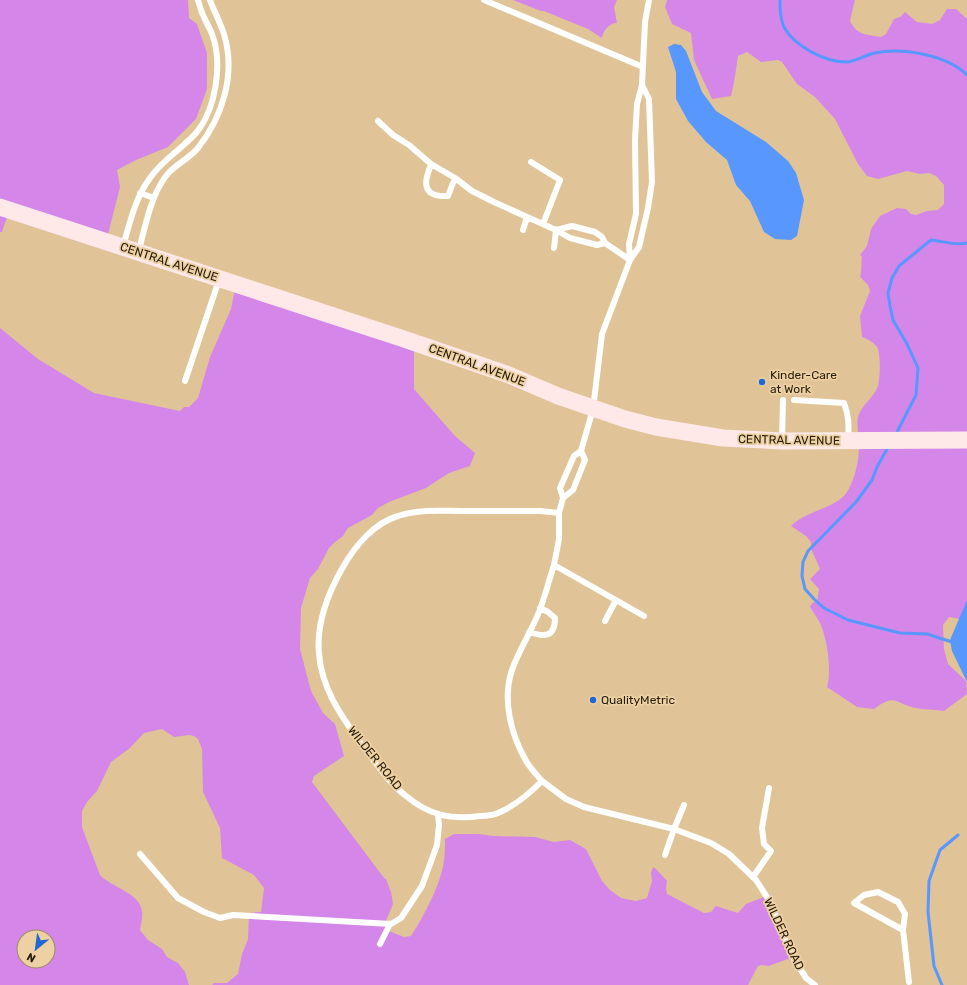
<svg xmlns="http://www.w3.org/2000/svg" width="967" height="985" viewBox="0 0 967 985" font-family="Rubik,sans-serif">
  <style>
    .green { fill: #d587e9; fill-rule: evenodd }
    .water { fill: #5897fd }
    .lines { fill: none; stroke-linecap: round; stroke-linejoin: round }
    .stream { stroke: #5897fd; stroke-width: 3 }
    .service { stroke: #fff; stroke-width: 6 }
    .secondary { stroke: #fee8e8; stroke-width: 17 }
    .poi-dot { fill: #2268d3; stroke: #eed1a3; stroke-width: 1.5 }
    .labels { text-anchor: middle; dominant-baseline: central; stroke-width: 3.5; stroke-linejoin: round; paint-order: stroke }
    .street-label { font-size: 12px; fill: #271c0a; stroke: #eed1a3 }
    .poi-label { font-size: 12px; fill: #271c0a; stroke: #eed1a3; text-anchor: start }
  </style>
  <rect width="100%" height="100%" fill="#e0c497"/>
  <!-- green -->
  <path class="green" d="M 0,0 L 188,0 L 189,18 L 197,24 L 207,53 L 207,89 L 196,119 L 168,147 L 136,160 L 117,170 L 120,187 L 106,242 L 9,211 L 2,232 L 0,232 Z
    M 513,0 L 617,0 L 614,7 L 617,23 C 609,23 603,31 602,38 L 588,29 L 544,11 L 541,11 Z
    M 667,0 L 855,0 L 850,21 C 858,36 865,34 881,37 L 886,34 L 894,19 L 900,17 L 905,12 L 917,22 L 932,24 L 940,20 L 947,9 L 956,9 L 967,19 L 967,611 L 960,619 L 949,617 L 943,625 L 944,649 L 948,664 L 966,681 L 967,694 L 944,711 C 934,709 924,710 915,708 C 894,703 896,693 874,709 L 857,707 L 827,687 C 832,671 827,638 820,623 C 817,617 813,612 810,607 L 812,603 L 817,601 L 819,589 L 810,579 L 820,569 L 812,551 L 811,542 L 806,536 L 791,526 C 806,511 829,510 844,496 C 854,485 859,461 859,447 C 860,438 855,423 859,414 C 863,404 874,397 878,386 C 880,379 881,354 877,347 C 873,342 868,339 862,337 L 860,316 L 870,291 L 868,285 L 860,277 C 862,270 861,264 862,257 L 860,255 L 867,246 L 871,229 L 880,216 L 897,208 L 906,209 L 911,214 L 916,215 L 927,211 L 938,210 L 944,204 L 944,185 L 936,176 L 929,173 L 920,174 L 907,171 L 878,179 L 867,176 L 858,164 L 835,119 L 815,97 L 797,84 L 782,62 L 778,60 L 761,62 L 747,52 L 738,56 L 734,83 L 731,96 L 712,99 L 694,60 L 691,33 L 672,24 L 665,7 Z
    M 236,284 L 414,344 L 414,389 L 455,436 L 475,453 L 470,466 L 449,473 L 426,488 L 389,502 L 378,508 L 372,515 L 348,528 L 343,536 L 334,543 L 329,548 L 318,569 L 310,578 L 301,608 L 300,649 L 311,691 L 323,713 L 335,724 L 344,756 L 314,776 L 312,782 L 384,878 L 386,879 L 391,892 L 393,904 L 386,921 L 389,931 L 404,937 L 411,936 C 423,918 442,882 444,860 C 445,853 445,846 445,839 L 454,834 L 479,834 L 493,836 L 535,837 L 554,842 L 570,840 L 586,849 L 602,881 L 610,890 L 621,898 L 636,901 L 647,898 L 652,881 L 651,873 L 653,867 L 656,869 L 667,881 L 666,889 L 667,894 L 704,913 L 711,912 L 716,906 L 738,913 L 746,904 L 769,895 C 781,916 786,933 793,957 L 769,966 L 762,965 L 758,966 L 748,985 L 212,985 L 214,983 L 227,983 L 238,974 L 242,954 L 248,939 L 249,913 L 261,912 L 264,888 L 254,875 L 222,858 L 220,828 L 203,792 L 202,749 L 198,739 L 194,736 L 189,735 L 174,737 L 162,729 L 144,733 L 130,748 L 111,762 L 97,791 L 87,802 L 82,811 L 82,827 L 100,875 C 111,887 140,893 142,911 C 143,917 141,924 140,930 L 148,940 L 162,949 L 167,957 L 178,963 L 185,972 L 189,985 L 0,985 L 0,328 L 38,359 L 94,393 L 180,411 L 184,407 L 189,407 L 198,398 L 210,357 L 231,309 ZM 24,937 L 48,937 L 48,961 L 24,961 Z"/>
  <!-- water -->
  <path class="water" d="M 674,44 L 681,45 L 686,51 L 702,92 L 716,111 L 766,142 L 788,161 L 796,173 L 804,200 L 797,236 L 791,240 L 775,239 L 764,232 L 750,201 L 736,185 L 727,160 L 706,142 L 688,121 L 676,99 L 676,72 L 668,47 Z
    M 967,600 L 967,682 L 952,651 L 950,640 Z"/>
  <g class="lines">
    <!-- stream -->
    <path class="stream" d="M 780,0 C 780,10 780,18 784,27 C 794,46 825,62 846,62 C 855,62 865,55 875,53 C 902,47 947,55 967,75
      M 897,432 L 916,395 L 918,368 L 907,344 L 893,320 L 890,306 L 888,293 L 892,278 L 899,266 L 931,240 C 943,241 955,246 967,243
      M 887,449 L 877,467 L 872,480 L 856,502 L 808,551 L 803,562 L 802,576 L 805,589 L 814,599 L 824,608 L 848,620 L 900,633 L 927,634 L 952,642
      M 942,985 L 934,966 L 928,912 L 929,881 L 940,850 L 958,835"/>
    <!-- service -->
    <path class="service" d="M 484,0 L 643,67
      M 378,121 L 393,135 L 409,145 L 431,164 L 455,178 L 472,191 L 496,203 L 556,230 L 570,238 L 597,245 L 605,243
      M 531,162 L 560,180 L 543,224
      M 431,164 C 430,167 429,170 428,173 C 422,191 431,197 448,196 L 455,178
      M 140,193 L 154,198
      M 523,230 L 527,217
      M 556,230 L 572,226 L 595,232 L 602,237 L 605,243 L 630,260 L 602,334 L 593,409 L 581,451 L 585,460 L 573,490 L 563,498 L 559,513 L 541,511 C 514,511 488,511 461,511 C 440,511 418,509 398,516 C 374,523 355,546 343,567 C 328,593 316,623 319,654 C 322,690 342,717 362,745 C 376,763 388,782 406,796 C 429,815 450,820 480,816 C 486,816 493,815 498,813 C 515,806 529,794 542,781 L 566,799 L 584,807 L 674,829 L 711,843 L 729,854 L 756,880 L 772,905 L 779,926 L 795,961 L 806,978 L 815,985
      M 123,246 C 130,223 135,198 150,178 C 162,160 182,149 196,133 C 216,109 223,63 212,34 C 210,28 206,23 204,17 C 201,12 200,6 198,0
      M 554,248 L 556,230
      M 139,250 C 145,227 151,195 166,176 C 174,165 189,159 198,148 C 223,116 236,74 224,34 C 220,22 214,11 210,0
      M 630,260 L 629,244 L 636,214 L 635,140 L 637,104 L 642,85 L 645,22 L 649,0
      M 630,260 L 639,247 L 648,208 L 652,182 L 649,99 L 642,85
      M 185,381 L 219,280
      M 794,400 L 844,403 C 849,416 849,426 848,440
      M 782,440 L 783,400
      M 563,498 L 560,488 L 574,456 L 581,451
      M 559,513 L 559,539 L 554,565 L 644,616
      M 605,621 L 616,600
      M 529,632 C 544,637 555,638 555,618 L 548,612 L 540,608
      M 542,781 C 536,774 529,767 525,759 C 511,734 502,699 512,670 C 519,650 531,632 539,612 C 545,597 549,580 554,565
      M 140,854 L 178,898 L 204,912 L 220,918 L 233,915 L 391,924 L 401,918 L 422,886 L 437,845 L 439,825 L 438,815
      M 665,855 L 674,829 L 684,805
      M 753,877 L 771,851 L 764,844 L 762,828 L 769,788
      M 903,930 L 854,903 L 864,895 L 878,892 L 898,902 L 905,914 L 903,930 L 909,982
      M 380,944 L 390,924"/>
    <!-- secondary -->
    <path class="secondary" d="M 0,207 L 401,338 L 509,375 L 558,396 L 625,419 L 656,427 L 723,438 L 782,441 L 967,440"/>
  </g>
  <!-- markers -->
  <g class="poi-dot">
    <circle cx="762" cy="382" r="4"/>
    <circle cx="593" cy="700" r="4"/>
  </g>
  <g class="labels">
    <!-- street labels -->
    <g class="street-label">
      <text transform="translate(169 262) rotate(18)">CENTRAL AVENUE</text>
      <text transform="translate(477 365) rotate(20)">CENTRAL AVENUE</text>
      <text transform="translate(789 440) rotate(1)">CENTRAL AVENUE</text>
      <text transform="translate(375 758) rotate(51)">WILDER ROAD</text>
      <text transform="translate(784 934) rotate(65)">WILDER ROAD</text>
    </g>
    <!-- poi labels -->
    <g class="poi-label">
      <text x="770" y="375">Kinder-Care<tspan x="770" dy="14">at Work</tspan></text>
      <text x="601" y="700">QualityMetric</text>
    </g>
  </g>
  <!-- north arrow -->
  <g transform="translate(36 949) rotate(209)"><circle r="19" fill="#eed1a3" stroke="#9e8966"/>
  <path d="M0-3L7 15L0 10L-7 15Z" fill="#2268d3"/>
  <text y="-6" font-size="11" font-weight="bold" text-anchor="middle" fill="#271c0a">N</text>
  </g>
</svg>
